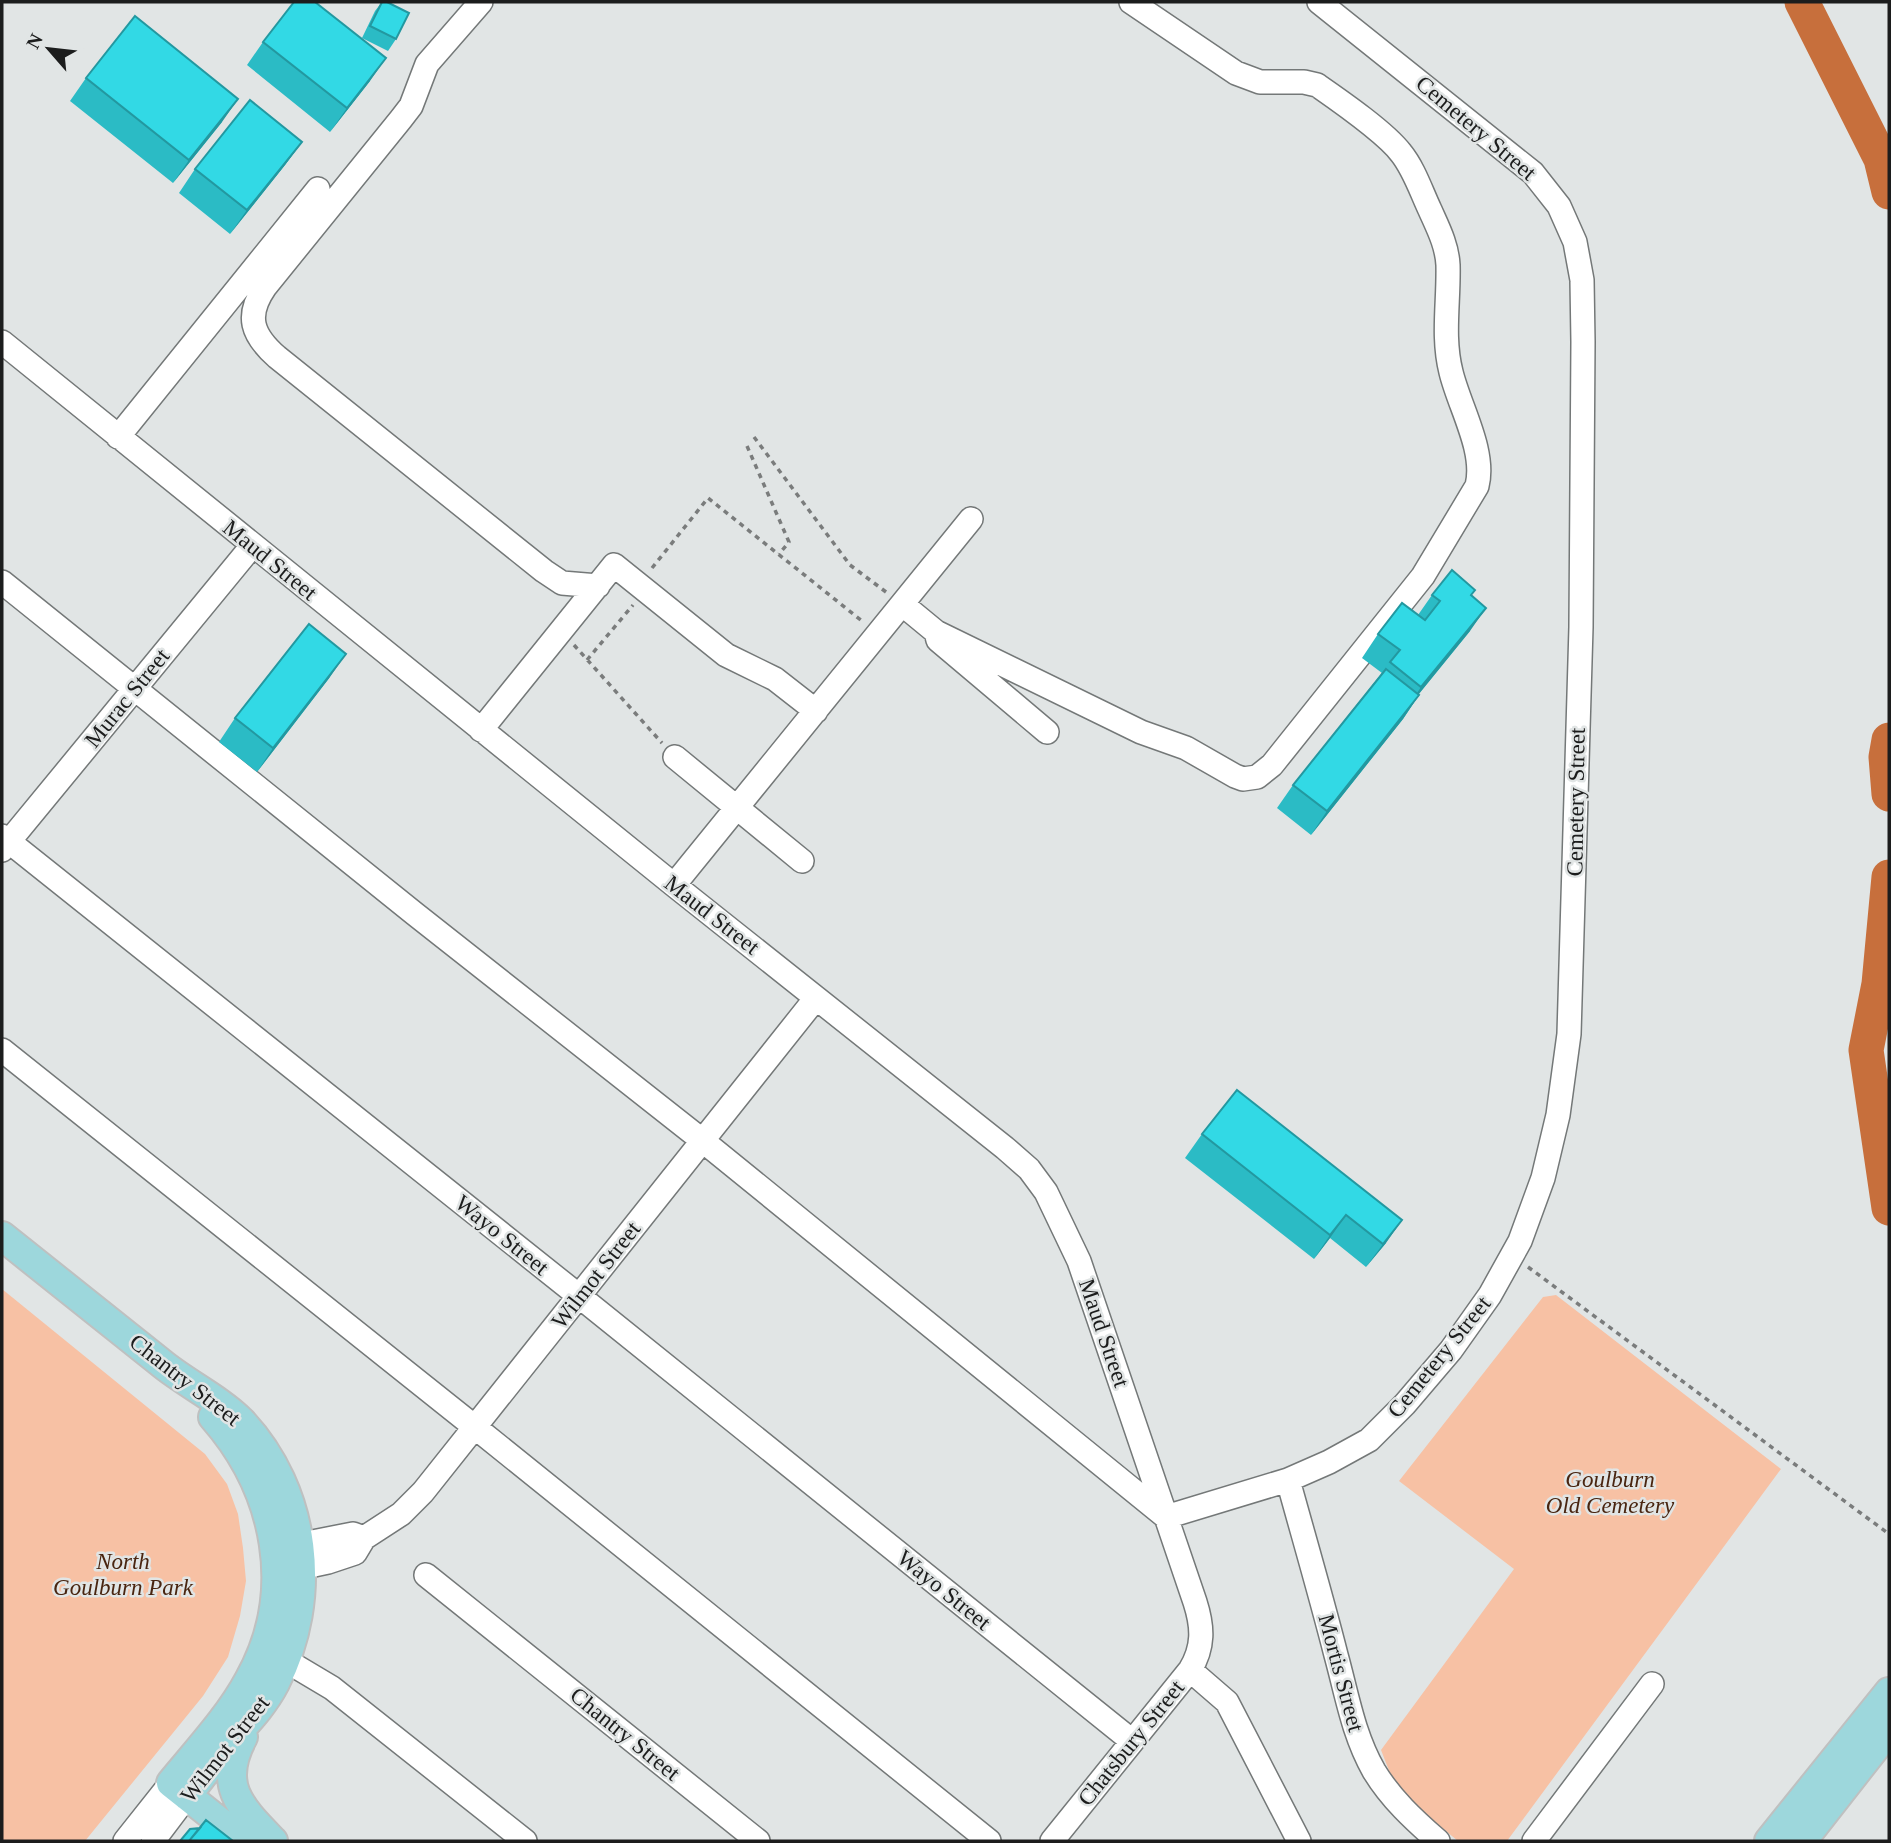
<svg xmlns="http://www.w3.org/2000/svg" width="1891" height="1843" viewBox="0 0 1891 1843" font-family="'Times New Roman',serif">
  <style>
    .green { fill: #f7c1a4 }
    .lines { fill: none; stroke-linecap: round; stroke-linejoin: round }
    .river { stroke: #c76f3c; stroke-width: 35 }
    .minor-casing { stroke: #747878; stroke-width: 26 }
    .major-casing { stroke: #bfc0c0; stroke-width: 32 }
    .path { stroke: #7a7c7c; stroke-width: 3.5; stroke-dasharray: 5 5; stroke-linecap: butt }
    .minor { stroke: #fff; stroke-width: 23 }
    .major { stroke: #9dd7dc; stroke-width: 28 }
    .wall { fill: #2bbbc5 }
    .shaded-wall { fill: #2398a0 }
    .building { fill: #32d9e5; stroke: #2398a0; stroke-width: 2 }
    .labels { text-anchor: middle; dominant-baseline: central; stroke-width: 5; stroke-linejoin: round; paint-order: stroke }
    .street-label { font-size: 23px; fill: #1c1d1d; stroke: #e1e5e5 }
    .park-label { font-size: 23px; font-style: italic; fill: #492510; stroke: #e1e5e5 }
  </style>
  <rect width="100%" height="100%" fill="#e1e5e5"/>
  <!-- green -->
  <path class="green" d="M 2,1289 L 205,1454 L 227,1484 L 238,1514 L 243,1548 L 246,1581 L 240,1616 L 228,1657 L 203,1696 L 85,1841 L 2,1841 Z
    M 1556,1295 L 1781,1469 L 1507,1841 L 1458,1841 L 1397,1791 L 1381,1750 L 1514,1569 L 1399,1481 L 1543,1297 Z"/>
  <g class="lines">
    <!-- river -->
    <path class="river" d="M 1802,2 L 1881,159 L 1889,192
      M 1889,740 L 1886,757 L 1889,794
      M 1889,877 L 1879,984 L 1866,1050 L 1889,1208"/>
    <defs>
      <path id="minor" d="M 481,2 L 427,64 L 411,106 L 401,119 L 265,287 C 245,316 252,335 277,357 L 544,571 L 562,583 L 598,586
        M 2,342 L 674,885 L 1005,1148 L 1029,1169 L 1046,1192 L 1079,1261 L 1195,1602 C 1203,1627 1204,1647 1190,1670 L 1052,1841
        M 118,437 L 318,189
        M 2,582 L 415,914 L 703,1141 L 1166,1517 L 1288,1480 L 1329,1462 L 1369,1440 L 1405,1404 L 1451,1350 L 1490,1295 L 1520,1241 L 1543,1178 L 1558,1115 L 1569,1034 L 1581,627 L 1583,342 L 1582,280 L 1575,242 L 1559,206 L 1533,173 L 1319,2
        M 902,604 L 936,632 L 938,640 L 1047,732
        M 936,632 L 1141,732 L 1186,748 L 1235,776 L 1243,779 L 1257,777 L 1272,765 L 1423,576 L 1477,486 C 1486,451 1459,406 1451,372 C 1442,337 1449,301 1448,265 C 1447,245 1438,228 1430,210 C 1421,191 1414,169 1401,153 C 1385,132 1340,101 1317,85 L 1304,82 L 1260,82 L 1236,73 L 1131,2
        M 481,730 L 614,565 L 726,655 L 775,679 L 816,711
        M 675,757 L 802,861
        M 2,836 L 579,1296 L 1132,1741
        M 2,850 L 252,546
        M 674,885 L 971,519
        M 2,1050 L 476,1428 L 989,1841
        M 1288,1480 C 1304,1538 1321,1596 1336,1655 C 1347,1695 1353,1734 1374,1771 C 1391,1799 1414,1820 1438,1841
        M 282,1548 L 353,1534 L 364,1538
        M 286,1571 L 328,1562 L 355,1553 L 364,1538 L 401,1514 L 423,1492 L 816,998
        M 426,1575 L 758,1841
        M 285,1660 L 332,1688 L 525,1841
        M 1190,1670 L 1227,1702 L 1299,1841
        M 125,1841 L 171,1783
        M 153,1841 L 187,1796
        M 1534,1841 L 1652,1684"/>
      <path id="major" d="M 2,1236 C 54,1278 107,1320 160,1362 C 185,1383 218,1398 241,1421 C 307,1491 319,1598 275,1683 C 263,1706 247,1722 230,1741 C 215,1759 201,1777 187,1796
        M 213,1417 C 278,1491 298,1593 249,1680 C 229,1717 198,1750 171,1783 L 244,1841
        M 243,1737 C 217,1785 240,1807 273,1841
        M 1769,1841 L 1889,1692
        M 1802,1841 L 1889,1730"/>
    </defs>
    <!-- minor casing -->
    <use href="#minor" class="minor-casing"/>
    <!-- major casing -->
    <use href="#major" class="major-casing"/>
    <!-- path -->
    <path class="path" d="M 754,437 L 850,565 L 886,592
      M 747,446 L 789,542 L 779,554
      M 652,568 L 708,498 L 862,621
      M 574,645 L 662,743
      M 587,660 L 633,605
      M 1528,1267 L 1889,1534"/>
    <!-- minor -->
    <use href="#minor" class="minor"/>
    <!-- major -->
    <use href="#major" class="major"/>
  </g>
  <!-- wall -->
  <path class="wall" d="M 382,2 L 396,39 L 388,51 L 362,38 L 375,11 Z
    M 263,42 L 370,81 L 330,132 L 247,65 Z
    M 86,78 L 222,122 L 173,183 L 70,101 Z
    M 302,142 L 285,165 L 230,234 L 179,193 L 195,169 Z
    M 1432,595 L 1471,595 L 1470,631 L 1418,695 L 1419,695 L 1403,719 L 1311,835 L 1277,808 L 1293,785 L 1382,673 L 1362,658 L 1378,634 L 1418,615 Z
    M 330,677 L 257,772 L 219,742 L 235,718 Z
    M 1237,1090 L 1386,1243 L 1366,1267 L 1330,1238 L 1314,1259 L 1185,1158 L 1202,1134 Z"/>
  <!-- shaded-wall -->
  <path class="shaded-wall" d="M 386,58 L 370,81 L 330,132 L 347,108 Z
    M 238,99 L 222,122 L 173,183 L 189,160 Z
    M 302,142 L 285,165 L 230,234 L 247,210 Z
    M 1486,608 L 1470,631 L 1405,711 L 1421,687 Z
    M 346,654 L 330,677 L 257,772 L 273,748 Z
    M 1419,695 L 1403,719 L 1311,835 L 1327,811 Z
    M 1346,1215 L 1330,1238 L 1314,1259 L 1330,1235 Z
    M 1402,1220 L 1386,1243 L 1366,1267 L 1383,1244 Z"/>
  <!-- building -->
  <path class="building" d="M 294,2 L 315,2 L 386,58 L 347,108 L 263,42 Z
    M 382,2 L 387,2 L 409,13 L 396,39 L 370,26 Z
    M 135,16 L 238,99 L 189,160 L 86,78 Z
    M 250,100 L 302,142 L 247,210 L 195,169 Z
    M 1452,570 L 1475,590 L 1471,595 L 1486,608 L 1421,687 L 1390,662 L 1400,650 L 1378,634 L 1402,603 L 1425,620 L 1440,601 L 1432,595 Z
    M 309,624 L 346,654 L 273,748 L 235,718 Z
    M 1386,669 L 1419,695 L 1327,811 L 1293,785 Z
    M 1237,1090 L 1402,1220 L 1383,1244 L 1346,1215 L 1330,1235 L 1202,1134 Z
    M 206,1820 L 233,1841 L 189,1841 Z
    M 200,1828 L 189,1841 L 180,1841 L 190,1829 Z"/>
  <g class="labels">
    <!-- street labels -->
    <g class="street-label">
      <text transform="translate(1476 128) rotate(40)">Cemetery Street</text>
      <text transform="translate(270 560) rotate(39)">Maud Street</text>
      <text transform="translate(127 698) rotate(-51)">Murac Street</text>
      <text transform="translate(1576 802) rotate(-89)">Cemetery Street</text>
      <text transform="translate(712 915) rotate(38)">Maud Street</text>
      <text transform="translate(502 1235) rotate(39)">Wayo Street</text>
      <text transform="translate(596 1275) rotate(-52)">Wilmot Street</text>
      <text transform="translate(1104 1333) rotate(71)">Maud Street</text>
      <text transform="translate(1439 1357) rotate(-51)">Cemetery Street</text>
      <text transform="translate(185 1380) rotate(38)">Chantry Street</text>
      <text transform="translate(944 1590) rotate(39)">Wayo Street</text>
      <text transform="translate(1341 1673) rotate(75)">Mortis Street</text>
      <text transform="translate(625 1734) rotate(39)">Chantry Street</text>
      <text transform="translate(1131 1743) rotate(-51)">Chatsbury Street</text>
      <text transform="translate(225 1749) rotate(-52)">Wilmot Street</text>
    </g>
    <!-- park labels -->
    <g class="park-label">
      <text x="1610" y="1479">Goulburn<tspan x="1610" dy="26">Old Cemetery</tspan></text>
      <text x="123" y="1561">North<tspan x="123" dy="26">Goulburn Park</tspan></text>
    </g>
  </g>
  <!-- border -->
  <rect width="1891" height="1843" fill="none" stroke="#1c1d1d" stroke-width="7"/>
  <!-- north arrow -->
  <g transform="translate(49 49) rotate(298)" stroke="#e1e5e5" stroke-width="5" paint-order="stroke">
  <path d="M0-5L12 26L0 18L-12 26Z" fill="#1c1d1d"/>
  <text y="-10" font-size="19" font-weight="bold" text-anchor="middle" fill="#1c1d1d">N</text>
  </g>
</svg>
